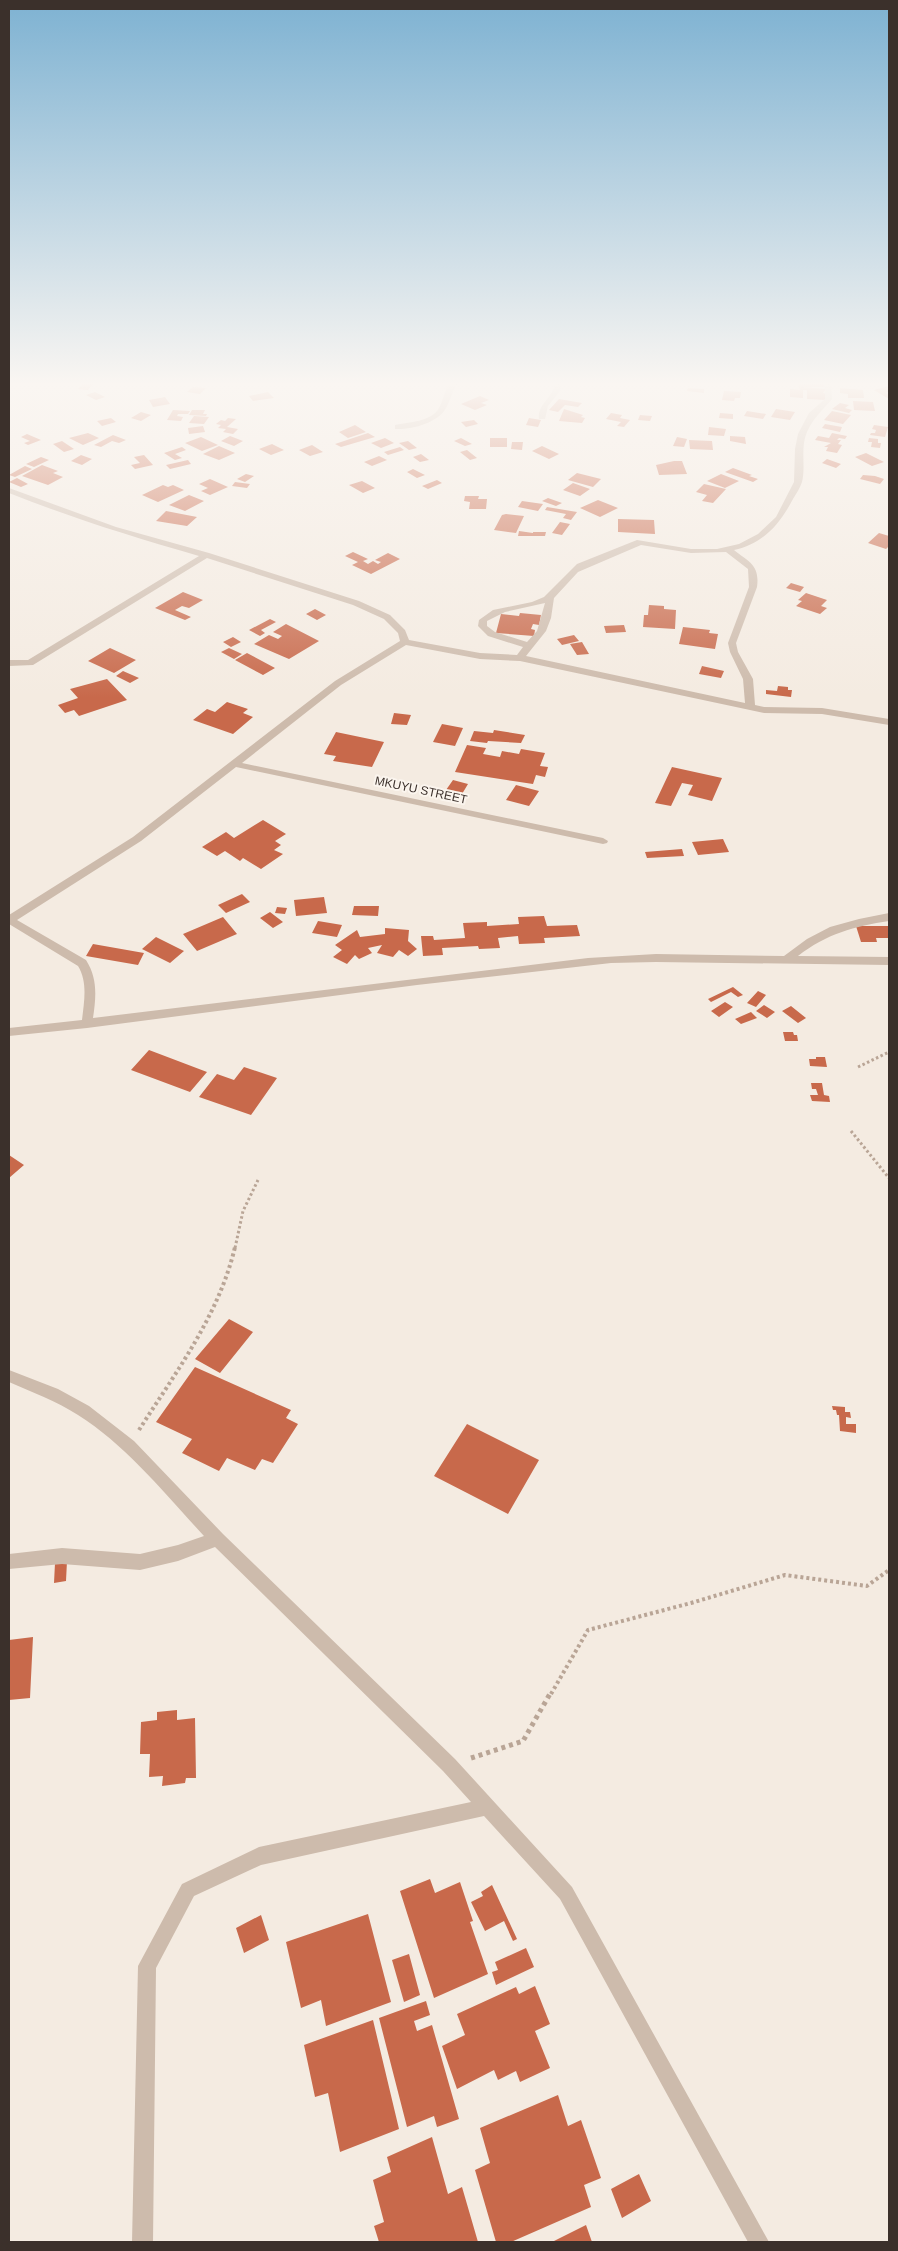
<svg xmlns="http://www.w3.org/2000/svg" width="898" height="2251" viewBox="0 0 898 2251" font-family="Arial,sans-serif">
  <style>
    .building { fill: #c8694b }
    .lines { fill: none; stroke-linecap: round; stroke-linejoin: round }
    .path-far2 { stroke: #b9a596; stroke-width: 3; stroke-dasharray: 2.5 2.5; stroke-linecap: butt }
    .path-far1 { stroke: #b9a596; stroke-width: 4; stroke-dasharray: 3 3; stroke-linecap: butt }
    .path { stroke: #b9a596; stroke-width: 5; stroke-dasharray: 4 4; stroke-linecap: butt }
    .minor { fill: #cdbbac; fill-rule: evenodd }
    .labels { text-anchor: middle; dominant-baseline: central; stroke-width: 4; stroke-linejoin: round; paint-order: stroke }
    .street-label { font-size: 12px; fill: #3b302b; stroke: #fbf5ee }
  </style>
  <rect width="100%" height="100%" fill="#f4ebe1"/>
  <!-- building -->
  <path class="building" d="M 84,383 L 94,383 L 88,390 L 78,389 Z
    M 798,383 L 824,384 L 825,387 L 803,387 L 826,389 L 823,393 L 827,394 L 827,400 L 807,399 L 807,390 L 803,390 L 803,398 L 790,397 L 790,389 L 800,390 Z
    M 889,386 L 889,392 L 885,393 L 889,394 L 889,399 L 874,390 Z
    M 193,387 L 206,388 L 200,394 L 187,392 Z
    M 688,388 L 704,389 L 704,393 L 687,391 Z
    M 840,388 L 863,390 L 864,398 L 848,398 L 848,394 L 840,393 Z
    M 724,391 L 741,392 L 740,398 L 735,398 L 734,401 L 722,400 Z
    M 95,392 L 105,397 L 96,400 L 86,395 Z
    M 268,392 L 274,398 L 253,401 L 249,396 Z
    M 480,396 L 489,400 L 481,403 L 487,405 L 475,410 L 461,404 Z
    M 165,397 L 170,404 L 153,407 L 149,400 Z
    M 559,399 L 582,403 L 578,407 L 565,405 L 558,412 L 549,410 Z
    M 853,401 L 873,402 L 875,411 L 854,410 Z
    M 840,403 L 849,405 L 845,408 L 852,410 L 849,413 L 832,409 Z
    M 564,409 L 583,415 L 581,417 L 585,418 L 582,423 L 559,421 Z
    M 776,409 L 795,412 L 790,420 L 771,417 Z
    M 173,410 L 190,411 L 188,414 L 178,414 L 177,416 L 183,417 L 181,421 L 167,420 Z
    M 192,410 L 205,410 L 203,414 L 207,414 L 206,416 L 189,415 Z
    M 747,411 L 766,414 L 763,419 L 744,416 Z
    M 832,411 L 851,415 L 843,424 L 824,420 Z
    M 141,412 L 151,415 L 141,421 L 131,418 Z
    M 611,413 L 622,415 L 620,418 L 630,420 L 624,427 L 617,426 L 621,422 L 606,419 Z
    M 720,413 L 733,414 L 733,419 L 719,418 Z
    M 640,415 L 652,416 L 650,421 L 638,420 Z
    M 194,416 L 209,417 L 204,424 L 189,423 Z
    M 111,418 L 116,422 L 102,426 L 97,421 Z
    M 228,418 L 236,419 L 227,427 L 238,429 L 233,434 L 223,432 L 226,429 L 218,428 L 221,425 L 216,424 L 221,420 L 225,421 Z
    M 529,418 L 541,420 L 538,427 L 526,425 Z
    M 474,420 L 478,424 L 466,427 L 461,422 Z
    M 825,424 L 842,427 L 840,432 L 822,428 Z
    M 355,425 L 366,432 L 348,438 L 339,432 Z
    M 874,425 L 888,427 L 885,437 L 870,435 L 871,433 L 875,433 L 876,430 L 872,429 Z
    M 203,426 L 205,432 L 189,434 L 188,428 Z
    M 709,427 L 726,429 L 724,436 L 708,435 Z
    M 88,433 L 99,438 L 83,445 L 69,438 Z
    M 368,433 L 375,437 L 341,447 L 335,444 Z
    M 832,433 L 847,436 L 845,439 L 839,438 L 837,440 L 841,440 L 838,444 L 842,445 L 837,453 L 826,451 L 828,447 L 824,447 L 831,443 L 815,440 L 818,436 L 829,438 Z
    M 27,434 L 41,440 L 28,445 L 24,443 L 30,441 L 21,437 Z
    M 113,435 L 126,440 L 119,443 L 112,441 L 101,447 L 94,445 Z
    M 230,436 L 243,441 L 234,446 L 221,441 Z
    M 730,436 L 745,437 L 746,444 L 730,441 Z
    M 201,437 L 218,445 L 202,451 L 185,443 Z
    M 677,437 L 687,439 L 684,447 L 673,446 Z
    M 385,438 L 394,443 L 381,448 L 371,443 Z
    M 461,438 L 472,444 L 465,446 L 454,441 Z
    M 490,438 L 507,438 L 507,447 L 490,447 Z
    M 869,438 L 878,439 L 878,443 L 881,443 L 880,448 L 871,447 L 872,442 L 868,442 Z
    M 689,440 L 712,441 L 713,450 L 690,449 Z
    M 62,441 L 74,449 L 64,452 L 53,444 Z
    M 408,441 L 417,448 L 409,450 L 399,443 Z
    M 512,442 L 523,442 L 522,450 L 511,449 Z
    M 272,444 L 284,450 L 271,455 L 259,449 Z
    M 312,445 L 323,452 L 310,456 L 299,450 Z
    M 219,446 L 235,453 L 219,460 L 203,454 Z
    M 542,446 L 559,454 L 549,459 L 532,451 Z
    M 182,447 L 186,450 L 175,454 L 182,458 L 175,460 L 164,453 Z
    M 400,447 L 404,450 L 388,455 L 384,452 Z
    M 467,450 L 477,458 L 470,460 L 460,452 Z
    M 866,453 L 884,462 L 872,466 L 855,457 Z
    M 421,454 L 429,460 L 420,462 L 413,457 Z
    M 81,455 L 92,459 L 82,465 L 71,461 Z
    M 144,455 L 153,465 L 135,469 L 131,465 L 140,463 L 134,457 Z
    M 379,456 L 387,460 L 372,466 L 364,462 Z
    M 41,457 L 49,460 L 34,467 L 26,464 Z
    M 827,459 L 841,464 L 836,468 L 822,463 Z
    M 188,460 L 191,464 L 170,469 L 166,465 Z
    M 674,461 L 682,461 L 687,474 L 659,475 L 656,465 Z
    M 42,465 L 58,471 L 53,473 L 63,477 L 48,485 L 22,476 Z
    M 25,466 L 32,469 L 15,477 L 9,475 Z
    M 733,468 L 752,475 L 749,476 L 758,479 L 753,482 L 725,472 Z
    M 413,469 L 425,475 L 417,478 L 407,472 Z
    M 577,473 L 601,479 L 593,487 L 568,480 Z
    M 246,474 L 254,476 L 245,482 L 237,479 Z
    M 721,474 L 739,481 L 725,488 L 707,481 Z
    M 863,475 L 875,476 L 884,479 L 880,484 L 860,479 Z
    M 17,478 L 28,484 L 21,487 L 9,482 Z
    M 210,479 L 228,487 L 210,495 L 201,491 L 208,488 L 199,484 Z
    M 437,480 L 442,483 L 428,489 L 422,486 Z
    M 362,481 L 375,488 L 363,493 L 349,485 Z
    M 235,482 L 250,484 L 247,488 L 232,486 Z
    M 573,483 L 590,489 L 580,496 L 563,490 Z
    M 704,484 L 726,489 L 713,503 L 702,501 L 707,495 L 696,492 Z
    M 163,485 L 168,487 L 173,485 L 184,490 L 158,502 L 142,495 Z
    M 189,495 L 204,501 L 185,511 L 169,505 Z
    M 465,496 L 479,496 L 478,499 L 487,499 L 486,509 L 469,509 L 470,502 L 464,501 Z
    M 548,498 L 562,503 L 556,506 L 542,501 Z
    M 598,500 L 618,508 L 600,517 L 580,508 Z
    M 522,501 L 543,504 L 538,511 L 518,507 Z
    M 547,507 L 577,512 L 571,520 L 563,518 L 566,514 L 545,510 Z
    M 166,511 L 197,517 L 187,526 L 156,521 Z
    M 506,514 L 524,516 L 516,533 L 494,530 L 502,515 Z
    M 618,519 L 654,520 L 655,534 L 618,532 Z
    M 560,522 L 570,524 L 562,535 L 552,533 Z
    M 519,531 L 533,533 L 533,532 L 546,532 L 545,536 L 518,536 Z
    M 879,533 L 889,536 L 889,546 L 886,549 L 868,543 Z
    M 353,552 L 368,559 L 363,561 L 368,564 L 373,561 L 378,564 L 381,562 L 375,560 L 388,553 L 400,559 L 371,574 L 352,565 L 358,562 L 345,556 Z
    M 791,583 L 804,587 L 800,592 L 786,588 Z
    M 183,592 L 203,600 L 189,608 L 182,606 L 175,610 L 191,617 L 185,620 L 155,608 Z
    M 806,593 L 827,600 L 821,606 L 827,608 L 820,614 L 796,606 L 802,601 L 798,600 Z
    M 649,605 L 664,606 L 664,609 L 676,610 L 675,629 L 643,627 L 644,615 L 648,615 Z
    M 315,609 L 326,615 L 317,620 L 306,614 Z
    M 520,613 L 541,615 L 539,625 L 533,624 L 531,629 L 535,630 L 534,636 L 496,633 L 501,614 L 519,616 Z
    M 270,619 L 276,622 L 261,630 L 265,633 L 260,636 L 249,630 Z
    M 286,624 L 319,641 L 289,659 L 254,644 L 269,635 L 278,639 L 282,636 L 273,632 Z
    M 624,625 L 626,632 L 606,633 L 604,626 Z
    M 683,627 L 710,630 L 709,633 L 718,634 L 715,649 L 679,644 Z
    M 574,635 L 579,641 L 562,645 L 557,639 Z
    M 233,637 L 241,642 L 231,647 L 223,642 Z
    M 582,642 L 589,654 L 577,655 L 570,644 Z
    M 110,648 L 136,660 L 114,673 L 88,661 Z
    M 229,648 L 242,654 L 234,659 L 221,652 Z
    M 247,653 L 275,668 L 263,675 L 235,660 Z
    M 702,666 L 724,671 L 721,678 L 699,674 Z
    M 123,671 L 139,678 L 130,683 L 116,676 Z
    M 107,679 L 127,700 L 79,716 L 74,710 L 65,713 L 58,705 L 78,698 L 70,689 Z
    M 778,686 L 788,687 L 788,690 L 792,690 L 791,697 L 766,694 L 766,690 L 777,691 Z
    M 227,702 L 248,709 L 243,713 L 253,717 L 233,734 L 193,720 L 207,709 L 215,712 Z
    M 394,713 L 411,715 L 407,725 L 391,724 Z
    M 442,724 L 463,728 L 455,746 L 433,742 Z
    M 494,730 L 525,735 L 521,743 L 488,741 L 487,743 L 470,741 L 474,731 L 493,733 Z
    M 336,732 L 384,742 L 372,767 L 333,761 L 336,756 L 324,754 Z
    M 467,745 L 486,748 L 483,754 L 500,757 L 502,751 L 519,754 L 521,749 L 545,753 L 540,766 L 548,767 L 545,777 L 536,775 L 533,784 L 455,772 Z
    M 672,767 L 722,778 L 712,801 L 688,795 L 693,785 L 682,783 L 671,806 L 655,803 Z
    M 453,780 L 468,784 L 462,794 L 446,790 Z
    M 516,785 L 539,791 L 529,806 L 506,800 Z
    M 263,820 L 286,834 L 275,841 L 281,845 L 274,850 L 283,854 L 261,869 L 243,858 L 240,861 L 225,851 L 217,856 L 202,847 L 226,832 L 234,838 Z
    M 723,839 L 729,852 L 698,855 L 692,842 Z
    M 682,849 L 684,856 L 647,858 L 645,852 Z
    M 242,894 L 250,902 L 226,913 L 218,905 Z
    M 324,897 L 327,913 L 296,916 L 294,900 Z
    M 354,906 L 379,906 L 378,916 L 352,915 Z
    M 277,907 L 287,908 L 285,914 L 275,913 Z
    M 270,912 L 283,922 L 273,928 L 260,918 Z
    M 544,916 L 547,926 L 577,925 L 580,936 L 544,938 L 545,943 L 519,944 L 518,936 L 498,938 L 500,948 L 479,949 L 478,946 L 442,948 L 443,955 L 423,956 L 421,936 L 433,936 L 434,940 L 465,938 L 463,923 L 487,922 L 487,926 L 519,924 L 518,917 Z
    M 223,917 L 237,934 L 197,951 L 183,934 Z
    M 318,921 L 342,925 L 337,937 L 312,933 Z
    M 856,926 L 889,926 L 889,938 L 876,938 L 877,942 L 861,942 Z
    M 385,928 L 409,930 L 408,941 L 417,949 L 408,956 L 399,950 L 393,957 L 377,953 L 382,945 L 368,948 L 372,953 L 359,959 L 355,955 L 347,964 L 333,957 L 342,950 L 335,945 L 357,930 L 360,937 L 385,934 Z
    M 156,937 L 184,951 L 170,963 L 142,949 Z
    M 93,944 L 144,953 L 138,965 L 86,956 Z
    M 733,987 L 743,995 L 738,997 L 731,992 L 711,1002 L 708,999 Z
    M 758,991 L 766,995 L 756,1007 L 747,1003 Z
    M 725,1002 L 733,1007 L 719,1017 L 711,1011 Z
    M 764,1005 L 775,1012 L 767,1018 L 756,1011 Z
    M 791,1006 L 806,1018 L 798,1023 L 782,1011 Z
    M 751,1012 L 757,1018 L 741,1024 L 735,1019 Z
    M 783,1032 L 793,1032 L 794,1035 L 797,1035 L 798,1041 L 785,1041 Z
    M 149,1050 L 207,1072 L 190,1092 L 131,1070 Z
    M 816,1057 L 825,1057 L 827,1067 L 810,1066 L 809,1059 L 816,1059 Z
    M 244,1067 L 277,1078 L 251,1115 L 199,1097 L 217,1074 L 234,1080 Z
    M 811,1083 L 822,1083 L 824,1095 L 829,1096 L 830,1102 L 812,1101 L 810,1095 L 818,1095 L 816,1089 L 812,1089 Z
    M 9,1155 L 24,1165 L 9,1178 Z
    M 229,1319 L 253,1332 L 220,1373 L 195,1359 Z
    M 195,1367 L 291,1410 L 286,1418 L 298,1424 L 273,1463 L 262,1459 L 255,1470 L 227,1458 L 219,1471 L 182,1453 L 192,1439 L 156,1422 Z
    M 832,1406 L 845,1407 L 845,1412 L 850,1412 L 851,1418 L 846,1417 L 846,1424 L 856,1424 L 856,1433 L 840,1431 L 839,1415 L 837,1415 L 836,1410 L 833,1410 Z
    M 467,1424 L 539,1460 L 508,1514 L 434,1476 Z
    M 67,1561 L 66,1581 L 54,1583 L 55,1563 Z
    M 33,1637 L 30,1698 L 9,1700 L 9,1640 Z
    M 177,1710 L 177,1720 L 195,1718 L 196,1778 L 186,1778 L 185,1783 L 162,1786 L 163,1776 L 149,1777 L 150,1754 L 140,1754 L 141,1722 L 157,1720 L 157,1712 Z
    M 430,1879 L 435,1893 L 460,1882 L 473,1921 L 470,1922 L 488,1974 L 434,1998 L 400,1891 Z
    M 492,1885 L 517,1939 L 513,1941 L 504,1921 L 485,1931 L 471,1902 L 483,1896 L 481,1892 Z
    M 368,1914 L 391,2002 L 326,2026 L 321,2000 L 301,2008 L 286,1942 Z
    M 261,1915 L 269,1940 L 244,1953 L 236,1928 Z
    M 526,1948 L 534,1967 L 496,1985 L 492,1972 L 498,1970 L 495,1962 Z
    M 409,1954 L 420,1995 L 404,2002 L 392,1960 Z
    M 535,1986 L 550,2024 L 535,2031 L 550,2068 L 520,2082 L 516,2071 L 498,2080 L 494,2070 L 457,2089 L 442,2046 L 465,2035 L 457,2014 L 516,1987 L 519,1994 Z
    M 426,2001 L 430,2015 L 414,2021 L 417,2031 L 432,2025 L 459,2119 L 437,2127 L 434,2116 L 407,2127 L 379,2018 Z
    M 373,2020 L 399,2129 L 340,2152 L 328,2093 L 315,2097 L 304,2045 Z
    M 558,2095 L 568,2126 L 581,2120 L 601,2178 L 584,2185 L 591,2207 L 511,2242 L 496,2242 L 475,2170 L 490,2163 L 480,2128 Z
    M 432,2137 L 448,2194 L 462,2187 L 478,2242 L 379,2242 L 374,2226 L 384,2222 L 373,2180 L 391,2172 L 387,2157 Z
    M 639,2174 L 651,2201 L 622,2218 L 611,2189 Z
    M 586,2225 L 592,2242 L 552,2242 Z"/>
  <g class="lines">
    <!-- path-far2 -->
    <path class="path-far2" d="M 858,1067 L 889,1052
      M 851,1131 L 889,1178
      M 235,1248 L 243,1211 L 258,1180"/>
    <!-- path-far1 -->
    <path class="path-far1" d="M 139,1430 C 176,1372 219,1315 235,1247
      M 551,1694 L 588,1630 L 691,1603 L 785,1575 L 867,1586 L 889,1570"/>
    <!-- path -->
    <path class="path" d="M 471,1758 L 523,1741 L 551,1692"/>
    <!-- minor -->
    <path class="minor" d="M 451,383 L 458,383 C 452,391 451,399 446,408 C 438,423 411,430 395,429 L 395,425 C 409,422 431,422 439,408 C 444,399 444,390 451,383 Z
      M 555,383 L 561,383 L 560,391 L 548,406 L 545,419 L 539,419 C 537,404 554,397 555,383 Z
      M 825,383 L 831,383 L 832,399 C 823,410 813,418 807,432 C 800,448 806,466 802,482 C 800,488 796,494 793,499 C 780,524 763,544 734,550 C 749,562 760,565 757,587 L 736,643 L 738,652 L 753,679 L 755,705 L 764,707 L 822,708 L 889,719 L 889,725 L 822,714 L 764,713 L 520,661 L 480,659 L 406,645 L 341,685 L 242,763 L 603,838 L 608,841 L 607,843 L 603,844 L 236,767 L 141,841 L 17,920 L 86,960 C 98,979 96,997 93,1018 L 588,958 L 656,954 L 784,956 L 807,939 L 830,927 L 859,919 L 889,913 L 889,921 C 855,926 826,934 798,956 L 889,957 L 889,965 L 656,962 L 611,963 L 417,985 L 87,1028 L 9,1036 L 9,1028 L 82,1020 C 84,1002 88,982 78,966 L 9,924 L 9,915 L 133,837 L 335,681 L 400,641 L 398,633 L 384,619 L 353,605 L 207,558 L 33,665 L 9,666 L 9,660 L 28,660 L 199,556 C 133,537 72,518 9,493 L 9,488 L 116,527 L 209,553 L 359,601 L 390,615 L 405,630 L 409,640 L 480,653 L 517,655 L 523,647 L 488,636 L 478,626 L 479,620 L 493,610 L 532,602 L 544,597 L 577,564 L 637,540 L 691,549 L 717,549 L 739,544 L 758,534 L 776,517 L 794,482 L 795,449 L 798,434 L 809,413 L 825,399 ZM 641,545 L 691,553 L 726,552 L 748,569 L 749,587 L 728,643 L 730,652 L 743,679 L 745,703 L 526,656 L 546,631 L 551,618 L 554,598 L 578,572 ZM 545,603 L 537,631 L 527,642 L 495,632 L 487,626 L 487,621 L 505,612 Z
      M 9,1370 L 58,1389 L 89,1406 L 134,1441 L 223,1534 L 455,1759 L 572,1887 L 769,2242 L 748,2242 L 560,1899 L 484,1816 L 261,1865 L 194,1896 L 156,1968 L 153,2242 L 132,2242 L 138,1966 L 182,1884 L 259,1847 L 471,1802 L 443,1771 L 215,1547 L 178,1561 L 140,1570 L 62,1564 L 9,1569 L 9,1554 L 62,1548 L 140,1554 L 178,1545 L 204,1536 C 165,1494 127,1446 78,1415 C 56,1401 32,1392 9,1382 Z"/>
  </g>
  <!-- sky -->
  <linearGradient id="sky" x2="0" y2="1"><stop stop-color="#7eb2d2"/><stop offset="0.55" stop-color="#faf6f2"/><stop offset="1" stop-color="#faf6f2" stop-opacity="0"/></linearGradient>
  <rect width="898" height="698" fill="url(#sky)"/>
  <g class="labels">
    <!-- street labels -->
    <g class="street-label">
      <text transform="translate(421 790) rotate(12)">MKUYU STREET</text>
    </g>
  </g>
  <!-- border -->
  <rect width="898" height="2251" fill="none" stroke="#3b302b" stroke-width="20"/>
</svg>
